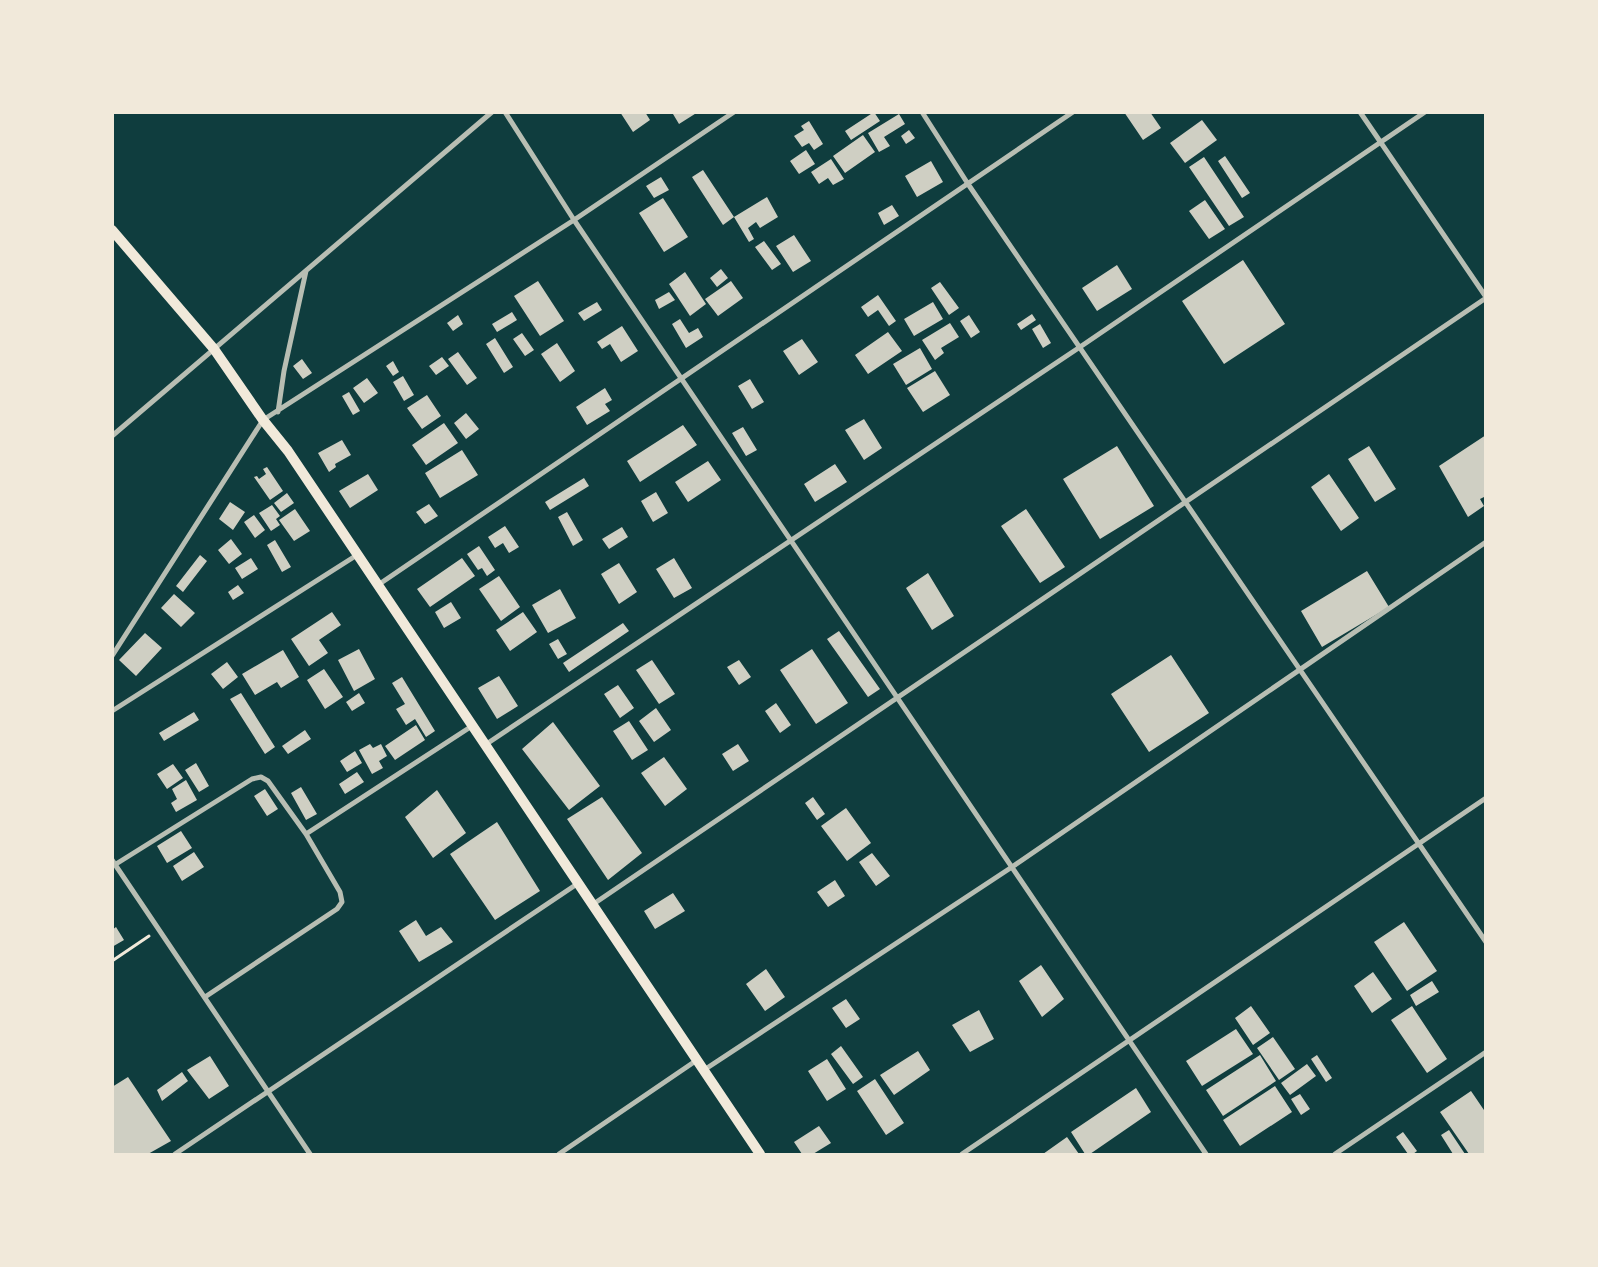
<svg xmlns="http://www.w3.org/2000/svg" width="1598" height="1267" viewBox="0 0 1598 1267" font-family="Inter,sans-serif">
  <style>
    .building { fill: #cfcfc3 }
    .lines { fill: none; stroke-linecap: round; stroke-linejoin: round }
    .path { stroke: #f1e9da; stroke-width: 3 }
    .minor { stroke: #b8beb3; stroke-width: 5 }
    .secondary { stroke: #f1e9da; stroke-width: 10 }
  </style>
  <rect width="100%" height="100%" fill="#0f3d3e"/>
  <!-- building -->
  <path class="building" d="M 620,112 L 645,112 L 650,120 L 633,132 Z
    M 676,112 L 698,112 L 679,124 L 673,114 Z
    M 874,112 L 880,121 L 851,140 L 845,131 Z
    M 1124,112 L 1150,112 L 1161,128 L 1143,140 Z
    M 899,114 L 905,124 L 884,137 L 890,146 L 879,152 L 868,133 Z
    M 1202,120 L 1217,140 L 1185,163 L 1170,143 Z
    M 809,121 L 823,144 L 814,150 L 809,143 L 802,147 L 794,136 L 804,130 L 801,126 Z
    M 909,130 L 915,138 L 906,144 L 901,136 Z
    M 863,135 L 875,152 L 845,173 L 833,156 Z
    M 806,150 L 815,164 L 799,174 L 790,161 Z
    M 1225,156 L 1250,193 L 1242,198 L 1218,161 Z
    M 1204,157 L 1244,217 L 1229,226 L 1189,167 Z
    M 831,159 L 844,179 L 833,185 L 828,178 L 819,184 L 811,172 Z
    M 931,161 L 943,182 L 917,197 L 905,176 Z
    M 703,170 L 734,217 L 767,197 L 778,217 L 760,228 L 756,222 L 748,228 L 754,239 L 749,242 L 734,217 L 723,225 L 692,177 Z
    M 661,177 L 669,190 L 654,198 L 646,186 Z
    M 663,198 L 688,237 L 664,252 L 639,213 Z
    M 1205,200 L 1225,229 L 1209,239 L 1189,211 Z
    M 892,205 L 899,216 L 884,225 L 878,213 Z
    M 794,235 L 811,261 L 793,272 L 776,246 Z
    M 764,241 L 781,264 L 772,270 L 755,247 Z
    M 1243,260 L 1285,324 L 1224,364 L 1182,301 Z
    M 1117,265 L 1132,289 L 1097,311 L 1082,288 Z
    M 721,269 L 728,278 L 717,287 L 710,278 Z
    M 685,272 L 706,304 L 690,316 L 669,284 Z
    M 538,281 L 564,321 L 540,336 L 514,296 Z
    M 731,281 L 743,298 L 718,316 L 705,299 Z
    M 940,282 L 959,308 L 949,315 L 931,288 Z
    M 669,292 L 675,300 L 659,309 L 655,300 Z
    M 878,295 L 896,321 L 889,326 L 878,310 L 868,317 L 861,307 Z
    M 597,302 L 602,310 L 584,321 L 578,313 Z
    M 933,302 L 943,319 L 914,336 L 904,319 Z
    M 512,312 L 517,320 L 497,332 L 492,324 Z
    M 1032,314 L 1036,320 L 1021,330 L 1017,324 Z
    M 458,315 L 463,324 L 453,331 L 447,323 Z
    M 969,315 L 980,332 L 971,338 L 960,321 Z
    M 680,319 L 689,333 L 698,328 L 703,337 L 686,348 L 672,324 Z
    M 950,323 L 959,337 L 941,348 L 944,353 L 935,360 L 922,340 Z
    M 1040,324 L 1051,343 L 1043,348 L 1032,329 Z
    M 622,326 L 638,351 L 621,362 L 610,344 L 602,349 L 597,342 Z
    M 888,332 L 902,351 L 868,374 L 855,355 Z
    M 522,333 L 534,350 L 525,356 L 513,339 Z
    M 495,338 L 513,367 L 504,373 L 486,344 Z
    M 802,339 L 818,362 L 799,375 L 783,351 Z
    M 557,343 L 575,371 L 560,382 L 541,354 Z
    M 920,348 L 932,369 L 906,385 L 893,364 Z
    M 458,352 L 477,378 L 467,385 L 448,359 Z
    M 442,357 L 449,366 L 436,375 L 429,366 Z
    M 302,359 L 312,373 L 303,379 L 293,366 Z
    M 393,361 L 399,372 L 393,376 L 386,366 Z
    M 935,371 L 950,395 L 923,412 L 907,388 Z
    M 403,376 L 414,395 L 404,401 L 393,382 Z
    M 367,378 L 378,393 L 364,403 L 353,388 Z
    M 750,379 L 764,402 L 752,409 L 738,386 Z
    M 605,388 L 612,400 L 605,404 L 610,411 L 587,425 L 576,407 Z
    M 349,392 L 360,411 L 353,415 L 342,396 Z
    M 427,395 L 441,416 L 422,429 L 407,408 Z
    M 466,413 L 479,429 L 466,439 L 454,423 Z
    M 864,419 L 882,448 L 864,460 L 845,430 Z
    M 444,423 L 458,443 L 426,465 L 412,445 Z
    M 683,425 L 697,445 L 640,482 L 627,461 Z
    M 743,427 L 757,450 L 746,456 L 732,433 Z
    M 1486,435 L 1486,499 L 1484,497 L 1480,499 L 1484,506 L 1468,517 L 1439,466 Z
    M 342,440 L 351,455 L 335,464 L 336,467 L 329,472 L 318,453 Z
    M 1117,446 L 1154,506 L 1100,539 L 1063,479 Z
    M 1369,446 L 1396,489 L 1375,502 L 1348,459 Z
    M 462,450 L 478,475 L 440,498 L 425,473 Z
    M 708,461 L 721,480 L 688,502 L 675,482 Z
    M 835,464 L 847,482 L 815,502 L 804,484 Z
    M 267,467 L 283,491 L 270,500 L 254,477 L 257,476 L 259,479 L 266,474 L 263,469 Z
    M 368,474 L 378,490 L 350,508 L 339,491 Z
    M 1329,474 L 1359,518 L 1341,531 L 1311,487 Z
    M 584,478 L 589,486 L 550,510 L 545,502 Z
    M 656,492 L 668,513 L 653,522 L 641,501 Z
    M 287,493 L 294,503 L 281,512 L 274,503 Z
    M 230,502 L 245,512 L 233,530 L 219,519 Z
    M 429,504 L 438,516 L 425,524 L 416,512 Z
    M 272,505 L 280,516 L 276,519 L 280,525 L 271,531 L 259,513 Z
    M 295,509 L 310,531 L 294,541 L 279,520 Z
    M 1026,509 L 1065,567 L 1040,583 L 1001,526 Z
    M 567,512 L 583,540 L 573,546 L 558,517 Z
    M 254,515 L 265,530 L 255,538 L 244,522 Z
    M 505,526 L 519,547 L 509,553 L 503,543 L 495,548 L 488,537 Z
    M 622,527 L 628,537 L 609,549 L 602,539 Z
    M 231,539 L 242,554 L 229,564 L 218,550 Z
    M 275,540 L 291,567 L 282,572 L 267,545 Z
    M 479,546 L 495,570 L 487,576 L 482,568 L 478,570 L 467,554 Z
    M 200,555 L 207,561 L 183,592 L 176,586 Z
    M 251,558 L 258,569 L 242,579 L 235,568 Z
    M 462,558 L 475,576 L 430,607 L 417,589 Z
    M 674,558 L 692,588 L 674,598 L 656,569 Z
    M 619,563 L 637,592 L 619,604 L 601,574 Z
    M 1367,571 L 1389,607 L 1322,647 L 1301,611 Z
    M 928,573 L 954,616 L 932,630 L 906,588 Z
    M 499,576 L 520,607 L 501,621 L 479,589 Z
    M 238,585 L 244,593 L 233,600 L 228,592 Z
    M 560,589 L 576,618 L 548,633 L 532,605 Z
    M 174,594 L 195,613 L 181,627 L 161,608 Z
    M 451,602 L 461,618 L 444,628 L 435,612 Z
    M 332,612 L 341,625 L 319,640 L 328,653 L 309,666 L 291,639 Z
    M 523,612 L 537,632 L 510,651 L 496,630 Z
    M 623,623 L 629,631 L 569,672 L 563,663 Z
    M 839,631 L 880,689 L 868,697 L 827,639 Z
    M 145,633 L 162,648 L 136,676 L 119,660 Z
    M 558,639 L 567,654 L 558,659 L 549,644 Z
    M 359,649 L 375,679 L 354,691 L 338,660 Z
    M 812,649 L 848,703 L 816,724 L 780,670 Z
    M 283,650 L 299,677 L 281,688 L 277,682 L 255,695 L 242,674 Z
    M 1171,655 L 1209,713 L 1149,752 L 1111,694 Z
    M 652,660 L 675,694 L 659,704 L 636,670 Z
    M 739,660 L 751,677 L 739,685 L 727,667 Z
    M 227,662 L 238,677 L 223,689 L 211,674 Z
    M 324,669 L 343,697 L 325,709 L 307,680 Z
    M 499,676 L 518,706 L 497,719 L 478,688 Z
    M 402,677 L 435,731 L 426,737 L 415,719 L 406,725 L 396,709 L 405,704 L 392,683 Z
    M 618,685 L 634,708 L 620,718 L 604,694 Z
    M 241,693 L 275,747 L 265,754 L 230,699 Z
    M 359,693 L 365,703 L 352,711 L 346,702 Z
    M 776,703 L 791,725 L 780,733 L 765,711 Z
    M 656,708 L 671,730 L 654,742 L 639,721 Z
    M 194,712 L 199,720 L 164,741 L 159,733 Z
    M 629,721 L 648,750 L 632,760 L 613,731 Z
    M 553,722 L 600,786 L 569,810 L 522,749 Z
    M 416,725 L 425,740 L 395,760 L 385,746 Z
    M 305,730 L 311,739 L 288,754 L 282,746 Z
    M 370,744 L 373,748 L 381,744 L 387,756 L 379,761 L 383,768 L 372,774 L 359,750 Z
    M 738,744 L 749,761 L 733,771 L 722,754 Z
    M 355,751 L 362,763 L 347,772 L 340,761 Z
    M 664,757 L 687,789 L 665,806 L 641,773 Z
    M 196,763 L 209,786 L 199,792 L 185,770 Z
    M 173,764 L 183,778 L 167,789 L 157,774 Z
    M 357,772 L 364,782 L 345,794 L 339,784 Z
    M 186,780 L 197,800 L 176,812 L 171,803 L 177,799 L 172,789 Z
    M 301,787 L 317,814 L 306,820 L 291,793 Z
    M 265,789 L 278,809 L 267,816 L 254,796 Z
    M 437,790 L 466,833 L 433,858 L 405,817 Z
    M 602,797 L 642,853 L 608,880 L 567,819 Z
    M 813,797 L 825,814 L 817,820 L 805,803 Z
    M 846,808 L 871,843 L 847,861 L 821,826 Z
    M 497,822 L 540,891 L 495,920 L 450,854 Z
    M 181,831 L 192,848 L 167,863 L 157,846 Z
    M 194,852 L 204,867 L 182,881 L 173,866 Z
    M 872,853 L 890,876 L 876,886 L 859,862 Z
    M 835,880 L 845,896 L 828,907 L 817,892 Z
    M 673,893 L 685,911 L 655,929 L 644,911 Z
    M 416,920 L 426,936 L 441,927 L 453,942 L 419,962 L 399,931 Z
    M 1404,922 L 1437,971 L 1407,991 L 1374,942 Z
    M 116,927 L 124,940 L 112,947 L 112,930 Z
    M 1041,965 L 1064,999 L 1042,1017 L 1019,981 Z
    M 766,969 L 785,997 L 765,1011 L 746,984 Z
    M 1373,972 L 1392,999 L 1372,1013 L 1354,986 Z
    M 1432,981 L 1439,992 L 1416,1006 L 1410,995 Z
    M 846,999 L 860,1019 L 846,1028 L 832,1008 Z
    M 1251,1006 L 1270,1033 L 1253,1045 L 1235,1018 Z
    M 1412,1006 L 1447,1059 L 1427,1073 L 1391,1020 Z
    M 979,1010 L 994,1039 L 970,1052 L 952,1025 Z
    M 1236,1029 L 1253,1054 L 1202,1086 L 1186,1061 Z
    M 1273,1037 L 1295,1069 L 1279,1080 L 1257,1048 Z
    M 841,1046 L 863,1077 L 853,1084 L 831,1054 Z
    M 918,1051 L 930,1070 L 894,1095 L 880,1075 Z
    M 1260,1055 L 1276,1081 L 1223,1116 L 1206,1090 Z
    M 1317,1055 L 1332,1078 L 1326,1082 L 1311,1059 Z
    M 210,1056 L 229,1086 L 209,1099 L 187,1070 Z
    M 827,1059 L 846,1089 L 827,1101 L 808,1071 Z
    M 1307,1064 L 1316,1076 L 1290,1095 L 1281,1083 Z
    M 182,1072 L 188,1081 L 162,1101 L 157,1090 Z
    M 128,1077 L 171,1141 L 148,1154 L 112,1154 L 112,1087 Z
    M 875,1079 L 904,1123 L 886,1135 L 857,1091 Z
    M 1275,1086 L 1292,1112 L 1240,1146 L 1223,1120 Z
    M 1136,1088 L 1151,1112 L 1090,1154 L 1085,1154 L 1071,1132 Z
    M 1471,1091 L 1486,1113 L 1486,1154 L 1469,1154 L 1440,1112 Z
    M 1300,1094 L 1310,1109 L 1301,1115 L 1291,1099 Z
    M 819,1126 L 831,1143 L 813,1154 L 802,1154 L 794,1142 Z
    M 1449,1130 L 1465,1154 L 1453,1154 L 1441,1135 Z
    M 1403,1132 L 1417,1151 L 1413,1154 L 1408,1154 L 1396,1137 Z
    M 1067,1137 L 1079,1154 L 1043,1154 Z"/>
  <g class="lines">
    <!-- path -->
    <path class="path" d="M 112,961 L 149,936"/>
    <!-- minor -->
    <path class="minor" d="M 505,112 L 574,220 L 1206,1154
      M 922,112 L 968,184 L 1486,942
      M 1360,112 L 1486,297
      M 278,412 L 284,371 L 306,271
      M 112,436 L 492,112
      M 378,585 L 1073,112
      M 112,656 L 263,420 L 574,220 L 734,112
      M 112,711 L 357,555
      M 485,745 L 1080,347 L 1425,112
      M 306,834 L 472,726
      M 112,860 L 310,1154
      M 116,864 L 252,779 L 261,777 L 268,781 L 306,834 L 340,892 L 342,902 L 337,909 L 205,997
      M 592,905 L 1486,298
      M 704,1070 L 1012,867 L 1486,542
      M 175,1154 L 577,884
      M 559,1154 L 697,1060
      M 962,1154 L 1486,798
      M 1335,1154 L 1486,1052"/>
    <!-- secondary -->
    <path class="secondary" d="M 112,230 L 214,349 L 263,420 L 288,451 L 760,1154"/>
  </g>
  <!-- border -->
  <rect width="1598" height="1267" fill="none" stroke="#f1e9da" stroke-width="228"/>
</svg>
